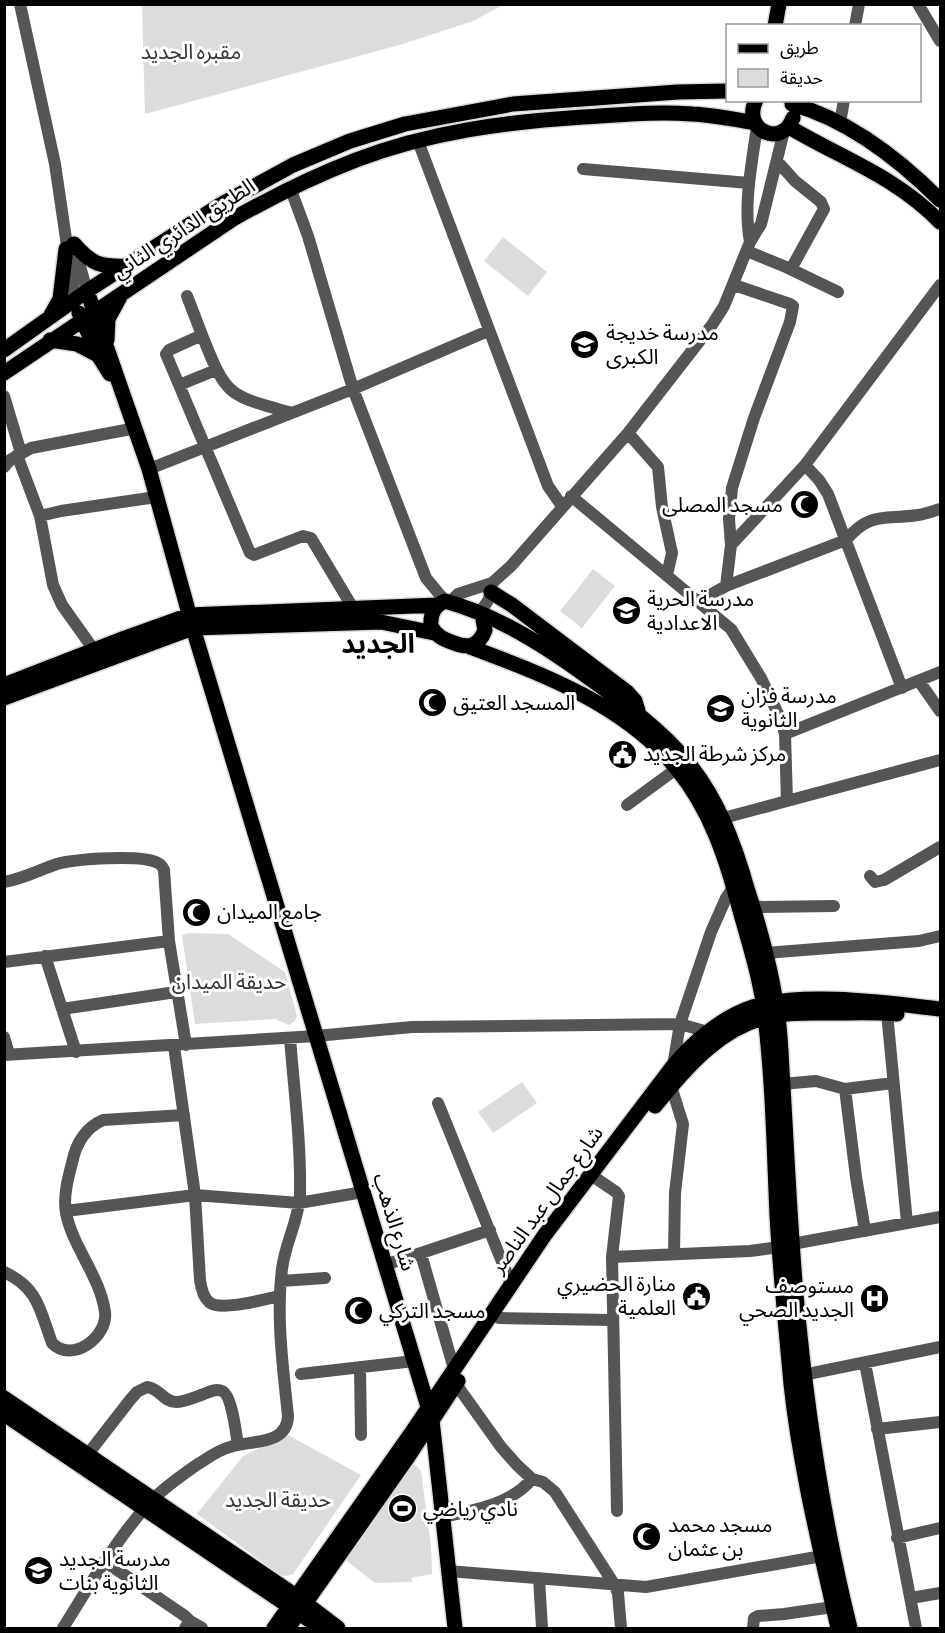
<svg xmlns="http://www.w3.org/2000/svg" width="945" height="1633" viewBox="0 0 945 1633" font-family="'Sofia Sans Condensed','Noto Sans Arabic',sans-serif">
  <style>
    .green { fill: #dcdcdc }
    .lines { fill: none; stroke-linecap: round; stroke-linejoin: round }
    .major-casing { stroke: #dbdbdb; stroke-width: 18 }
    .minor { stroke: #555; stroke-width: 12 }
    .major { stroke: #000; stroke-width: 15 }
    .labels { text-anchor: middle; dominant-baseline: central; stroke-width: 6; stroke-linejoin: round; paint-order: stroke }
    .park-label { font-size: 21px; fill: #333; stroke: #fff }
    .street-label { font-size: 21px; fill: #000; stroke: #fff }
    .poi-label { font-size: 21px; fill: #000; stroke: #fff; text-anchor: start }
    .district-label { font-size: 27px; font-weight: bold; fill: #000; stroke: #fff }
  </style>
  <rect width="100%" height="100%" fill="#fff"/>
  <!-- green -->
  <path class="green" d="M 142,5 L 142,4 L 503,5 L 473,21 L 403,44 L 145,114 Z
    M 503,237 L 547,272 L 528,296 L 484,261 Z
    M 593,569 L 615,586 L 582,628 L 560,611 Z
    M 187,933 L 228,934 L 285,972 L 297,1016 L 295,1021 L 289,1025 L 275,1019 L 195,1024 L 182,935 Z
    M 522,1082 L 537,1103 L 493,1133 L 478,1112 Z
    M 288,1435 L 361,1475 L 293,1574 L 287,1576 L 280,1575 L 197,1514 L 243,1456 Z
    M 412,1462 L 421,1471 L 431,1546 L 432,1574 L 411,1578 L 413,1582 L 375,1583 L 343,1558 Z"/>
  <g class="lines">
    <defs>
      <path id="major" d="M 775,26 L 779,4
        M 756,100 C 741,130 782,149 793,118
        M 792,104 C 849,120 899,159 940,200
        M 789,127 C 843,159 895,176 940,222
        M 74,244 C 92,265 101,267 128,266
        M 87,291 L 149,469 L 193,628 L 432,1420 L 455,1628
        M 79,313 L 98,355 L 110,374
        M 51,315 L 60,299 L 66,249
        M 50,340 L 77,344 L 98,355
        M 107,340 L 108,319 L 121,295
        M 4,350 L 87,291 L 220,205 L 293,165 L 350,141 L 405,124 L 513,104 L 678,92 L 728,91
        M 4,373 L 233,219 C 272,197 314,176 356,160 C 429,132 505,122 583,117 C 619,115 655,111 692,114 C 713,115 734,119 755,123
        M 491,592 L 512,605 L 627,692 L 635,701 L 638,711
        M 482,615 L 485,630 C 479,646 469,649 454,643 C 443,639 436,636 431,626 C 430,614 434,606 445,601 C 500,616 550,649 596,683 C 628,706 660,729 686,760 C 717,797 734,842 747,888 C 759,925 770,964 776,1003 C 781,1030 781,1059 783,1086 C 787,1155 790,1225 796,1294 C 806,1407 823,1519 850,1628
        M 470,647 C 545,675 625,705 677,769 C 710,809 726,858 739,907 C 749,943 761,980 765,1017 C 773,1083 774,1149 777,1215 C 780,1271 786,1328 791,1384 C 800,1467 820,1548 838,1628
        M 4,685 L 125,638 L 189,615 L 438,605
        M 4,698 L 193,628 L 381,622 L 434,633
        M 655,1106 C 687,1067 723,1023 777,1015 C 795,1012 814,1013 833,1013 C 854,1013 876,1012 897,1014
        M 4,1398 L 296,1596 L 338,1628
        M 4,1414 L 321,1628
        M 274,1628 L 412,1432 L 544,1236 L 673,1066 C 693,1042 722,1017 753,1007 C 804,991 887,1003 940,1009
        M 288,1628 L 408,1457 L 458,1381"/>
    </defs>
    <!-- major casing -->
    <use href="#major" class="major-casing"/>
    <!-- minor -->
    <path class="minor" d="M 20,4 L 55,164 L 75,300
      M 918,4 L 940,41
      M 855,26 L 859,4
      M 840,123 L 844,100
      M 418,141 L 548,486 L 562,506
      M 777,161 L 795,181 L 821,202 L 824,209 L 791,269
      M 583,169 L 749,183
      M 291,190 L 308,236 L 353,389 L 426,578 L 445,601
      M 750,242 C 743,204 752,164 757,126
      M 74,245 L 87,291
      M 747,251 L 786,267 L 838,292
      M 187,296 L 202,335
      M 179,385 L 216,370
      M 4,396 L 21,453
      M 292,413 C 228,395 227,398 202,335 L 169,350 L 166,354 L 250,553 L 254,555 L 303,536 L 311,538 L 353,608
      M 628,433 L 658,467 L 662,507 L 672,553 L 667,575
      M 17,455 L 40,516 L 61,511 L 156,497
      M 805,465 L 940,285
      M 4,467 L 10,460 L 31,448 L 136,428
      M 149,469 L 353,389 L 488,331
      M 571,496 L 731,629 L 761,678 L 780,718 L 785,734 L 787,801 L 716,820
      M 40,516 L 53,585 L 62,605 L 94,650
      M 731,545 L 805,465 L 819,480 L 828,494 L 902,688
      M 726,586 L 731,545 L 729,519 L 732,488 L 754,418 L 790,322 L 793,306 L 790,304 L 734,285
      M 450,602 L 458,594 L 492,583 L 511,566 L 628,433 L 712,325 L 724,306 L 750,242 L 761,224 L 784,131
      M 698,602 L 726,586 L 846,540 C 870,511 885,520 918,515 C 925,514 933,511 940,509
      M 479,612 C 488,603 491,597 492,584
      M 919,681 L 940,711
      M 785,734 L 940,672
      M 787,801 L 940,760
      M 627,805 L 683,764
      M 870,876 L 875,882 L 884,880 L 940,847
      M 4,882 C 23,879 39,870 57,864 C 75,859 142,854 158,863 C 162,865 162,866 164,870 L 169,941
      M 753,907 L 834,906
      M 765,953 L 919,941 L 940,936
      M 45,956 L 76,1052
      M 4,962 L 169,941 L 186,1045
      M 62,1009 L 176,992
      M 887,1013 L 907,1223
      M 4,1037 L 9,1054
      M 174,1046 L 195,1195 L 200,1280 C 201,1287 203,1297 209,1302 C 220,1312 265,1299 280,1296
      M 4,1055 L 316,1036 L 412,1027 L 680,1024 L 701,1030 L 713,1038
      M 673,1066 L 680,1024 L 711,932 L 726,898 L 730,892 L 740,886
      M 782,1084 L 816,1081 L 845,1089 L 893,1083
      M 671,1086 L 683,1124 L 675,1193 L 674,1254
      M 845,1089 L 856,1177 L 865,1231
      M 438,1103 L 511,1284
      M 597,1179 L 616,1192 L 619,1196 L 612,1257 L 617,1511
      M 66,1211 L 195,1195 L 299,1203 L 363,1192
      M 792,1244 L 940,1217
      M 421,1254 L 454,1369
      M 612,1257 L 750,1251 L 779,1247
      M 385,1265 L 490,1230
      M 4,1272 C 39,1288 40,1311 52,1343 C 72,1364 108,1337 105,1312 C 100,1276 73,1248 66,1213 C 63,1197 68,1178 72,1163 C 76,1143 85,1128 103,1120 L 184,1115
      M 281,1281 L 325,1278
      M 499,1318 L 612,1320
      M 865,1363 L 916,1628
      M 360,1367 L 361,1435
      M 301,1374 L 414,1361
      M 798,1376 L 940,1347
      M 456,1384 L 501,1447 L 517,1465 L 532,1479 L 543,1482 L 555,1492 L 614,1584 L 618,1593 L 621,1628
      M 877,1429 L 940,1422
      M 88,1454 L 130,1400 L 137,1392 L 147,1387 C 159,1388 164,1402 176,1402 C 185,1402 195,1397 204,1394 C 209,1392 216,1388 222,1391 C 232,1395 236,1434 238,1445
      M 443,1517 C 475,1510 510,1505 532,1479
      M 897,1538 L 940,1528
      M 104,1561 L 185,1616 L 190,1621 L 185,1628
      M 448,1571 L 646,1587 L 822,1556
      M 539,1578 L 542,1628
      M 911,1598 L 940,1593
      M 190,1621 L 202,1628
      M 63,1628 C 90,1585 116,1539 151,1501 C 165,1487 182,1475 198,1464 C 208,1458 218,1450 230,1447 C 250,1440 287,1446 288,1416 C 283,1367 276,1318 282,1269 C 285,1243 299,1220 300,1194 C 301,1142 294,1090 290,1038
      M 753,1628 L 754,1618 L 758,1616 L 784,1614 L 833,1607"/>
    <!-- major -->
    <use href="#major" class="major"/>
  </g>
  <!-- icons -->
  <defs>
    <symbol id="school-disc" viewBox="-11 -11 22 22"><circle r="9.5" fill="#000" stroke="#fff"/><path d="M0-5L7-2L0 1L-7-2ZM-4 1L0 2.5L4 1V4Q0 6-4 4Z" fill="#fff"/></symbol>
    <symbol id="mosque-disc" viewBox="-11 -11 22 22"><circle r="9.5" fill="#000" stroke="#fff"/><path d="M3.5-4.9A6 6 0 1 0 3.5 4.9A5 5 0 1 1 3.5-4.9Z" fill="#fff"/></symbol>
    <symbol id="civic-disc" viewBox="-11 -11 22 22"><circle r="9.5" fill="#000" stroke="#fff"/><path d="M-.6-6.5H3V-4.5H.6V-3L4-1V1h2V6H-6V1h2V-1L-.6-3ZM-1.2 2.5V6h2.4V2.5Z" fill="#fff"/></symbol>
    <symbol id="hospital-disc" viewBox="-11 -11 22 22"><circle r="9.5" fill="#000" stroke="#fff"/><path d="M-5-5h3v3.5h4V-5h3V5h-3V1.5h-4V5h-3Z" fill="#fff"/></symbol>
    <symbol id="stadium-disc" viewBox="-11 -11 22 22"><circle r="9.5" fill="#000" stroke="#fff"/><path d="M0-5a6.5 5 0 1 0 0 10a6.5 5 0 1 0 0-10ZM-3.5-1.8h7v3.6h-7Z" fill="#fff"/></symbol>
  </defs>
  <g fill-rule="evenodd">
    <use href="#school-disc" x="568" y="328" width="33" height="33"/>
    <use href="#mosque-disc" x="788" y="488" width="33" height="33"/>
    <use href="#school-disc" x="610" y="594" width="33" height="33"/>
    <use href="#mosque-disc" x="416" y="686" width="33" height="33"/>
    <use href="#school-disc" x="704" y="692" width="33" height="33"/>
    <use href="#civic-disc" x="606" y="738" width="33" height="33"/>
    <use href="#mosque-disc" x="180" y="896" width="33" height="33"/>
    <use href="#civic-disc" x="680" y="1280" width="33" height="33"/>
    <use href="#hospital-disc" x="858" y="1282" width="33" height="33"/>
    <use href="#mosque-disc" x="342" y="1294" width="33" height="33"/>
    <use href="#stadium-disc" x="386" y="1492" width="33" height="33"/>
    <use href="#mosque-disc" x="630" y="1520" width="33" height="33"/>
    <use href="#school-disc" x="22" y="1554" width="33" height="33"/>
  </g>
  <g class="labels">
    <!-- park labels -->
    <g class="park-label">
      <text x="191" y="52">مقبره الجديد</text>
      <text x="229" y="982">حديقة الميدان</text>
      <text x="278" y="1500">حديقة الجديد</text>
    </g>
    <!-- street labels -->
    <g class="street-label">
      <text transform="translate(184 229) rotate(-33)">الطريق الدائري الثاني</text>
      <text transform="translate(547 1200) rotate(-54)">شارع جمال عبد الناصر</text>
      <text transform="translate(394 1222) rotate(73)">شارع الذهب</text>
    </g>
    <!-- poi labels -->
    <g class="poi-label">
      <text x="606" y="333">مدرسة خديجة<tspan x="606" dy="24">الكبرى</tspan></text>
      <text x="783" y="505" text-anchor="end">مسجد المصلى</text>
      <text x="647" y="599">مدرسة الحرية<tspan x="647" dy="24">الاعدادية</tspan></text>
      <text x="741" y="696">مدرسة فزان<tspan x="741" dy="24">الثانوية</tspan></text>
      <text x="453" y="703">المسجد العتيق</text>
      <text x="643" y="754">مركز شرطة الجديد</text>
      <text x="217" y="912">جامع الميدان</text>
      <text x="676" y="1284" text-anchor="end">منارة الحضيري<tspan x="676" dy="24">العلمية</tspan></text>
      <text x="854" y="1286" text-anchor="end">مستوصف<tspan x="854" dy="24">الجديد الصحي</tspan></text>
      <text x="379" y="1311">مسجد التركي</text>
      <text x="423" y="1509">نادي رياضي</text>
      <text x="668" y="1525">مسجد محمد<tspan x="668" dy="24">بن عثمان</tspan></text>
      <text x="59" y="1559">مدرسة الجديد<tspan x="59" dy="24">الثانوية بنات</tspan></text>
    </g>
    <!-- district labels -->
    <g class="district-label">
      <text x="378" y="645">الجديد</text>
    </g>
  </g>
  <!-- border -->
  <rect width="945" height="1633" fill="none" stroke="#000000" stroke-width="12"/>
  <!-- legend -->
  <rect x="726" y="24" width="195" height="78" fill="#ffffff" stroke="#999999" stroke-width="1.5"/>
  <rect x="738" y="44" width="30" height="9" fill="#000000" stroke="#999999" stroke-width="1.5"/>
  <text x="780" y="54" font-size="18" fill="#000000">طريق</text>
  <rect x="738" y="69" width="30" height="18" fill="#dcdcdc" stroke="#999999" stroke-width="1.5"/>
  <text x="780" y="84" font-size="18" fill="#000000">حديقة</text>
</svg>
